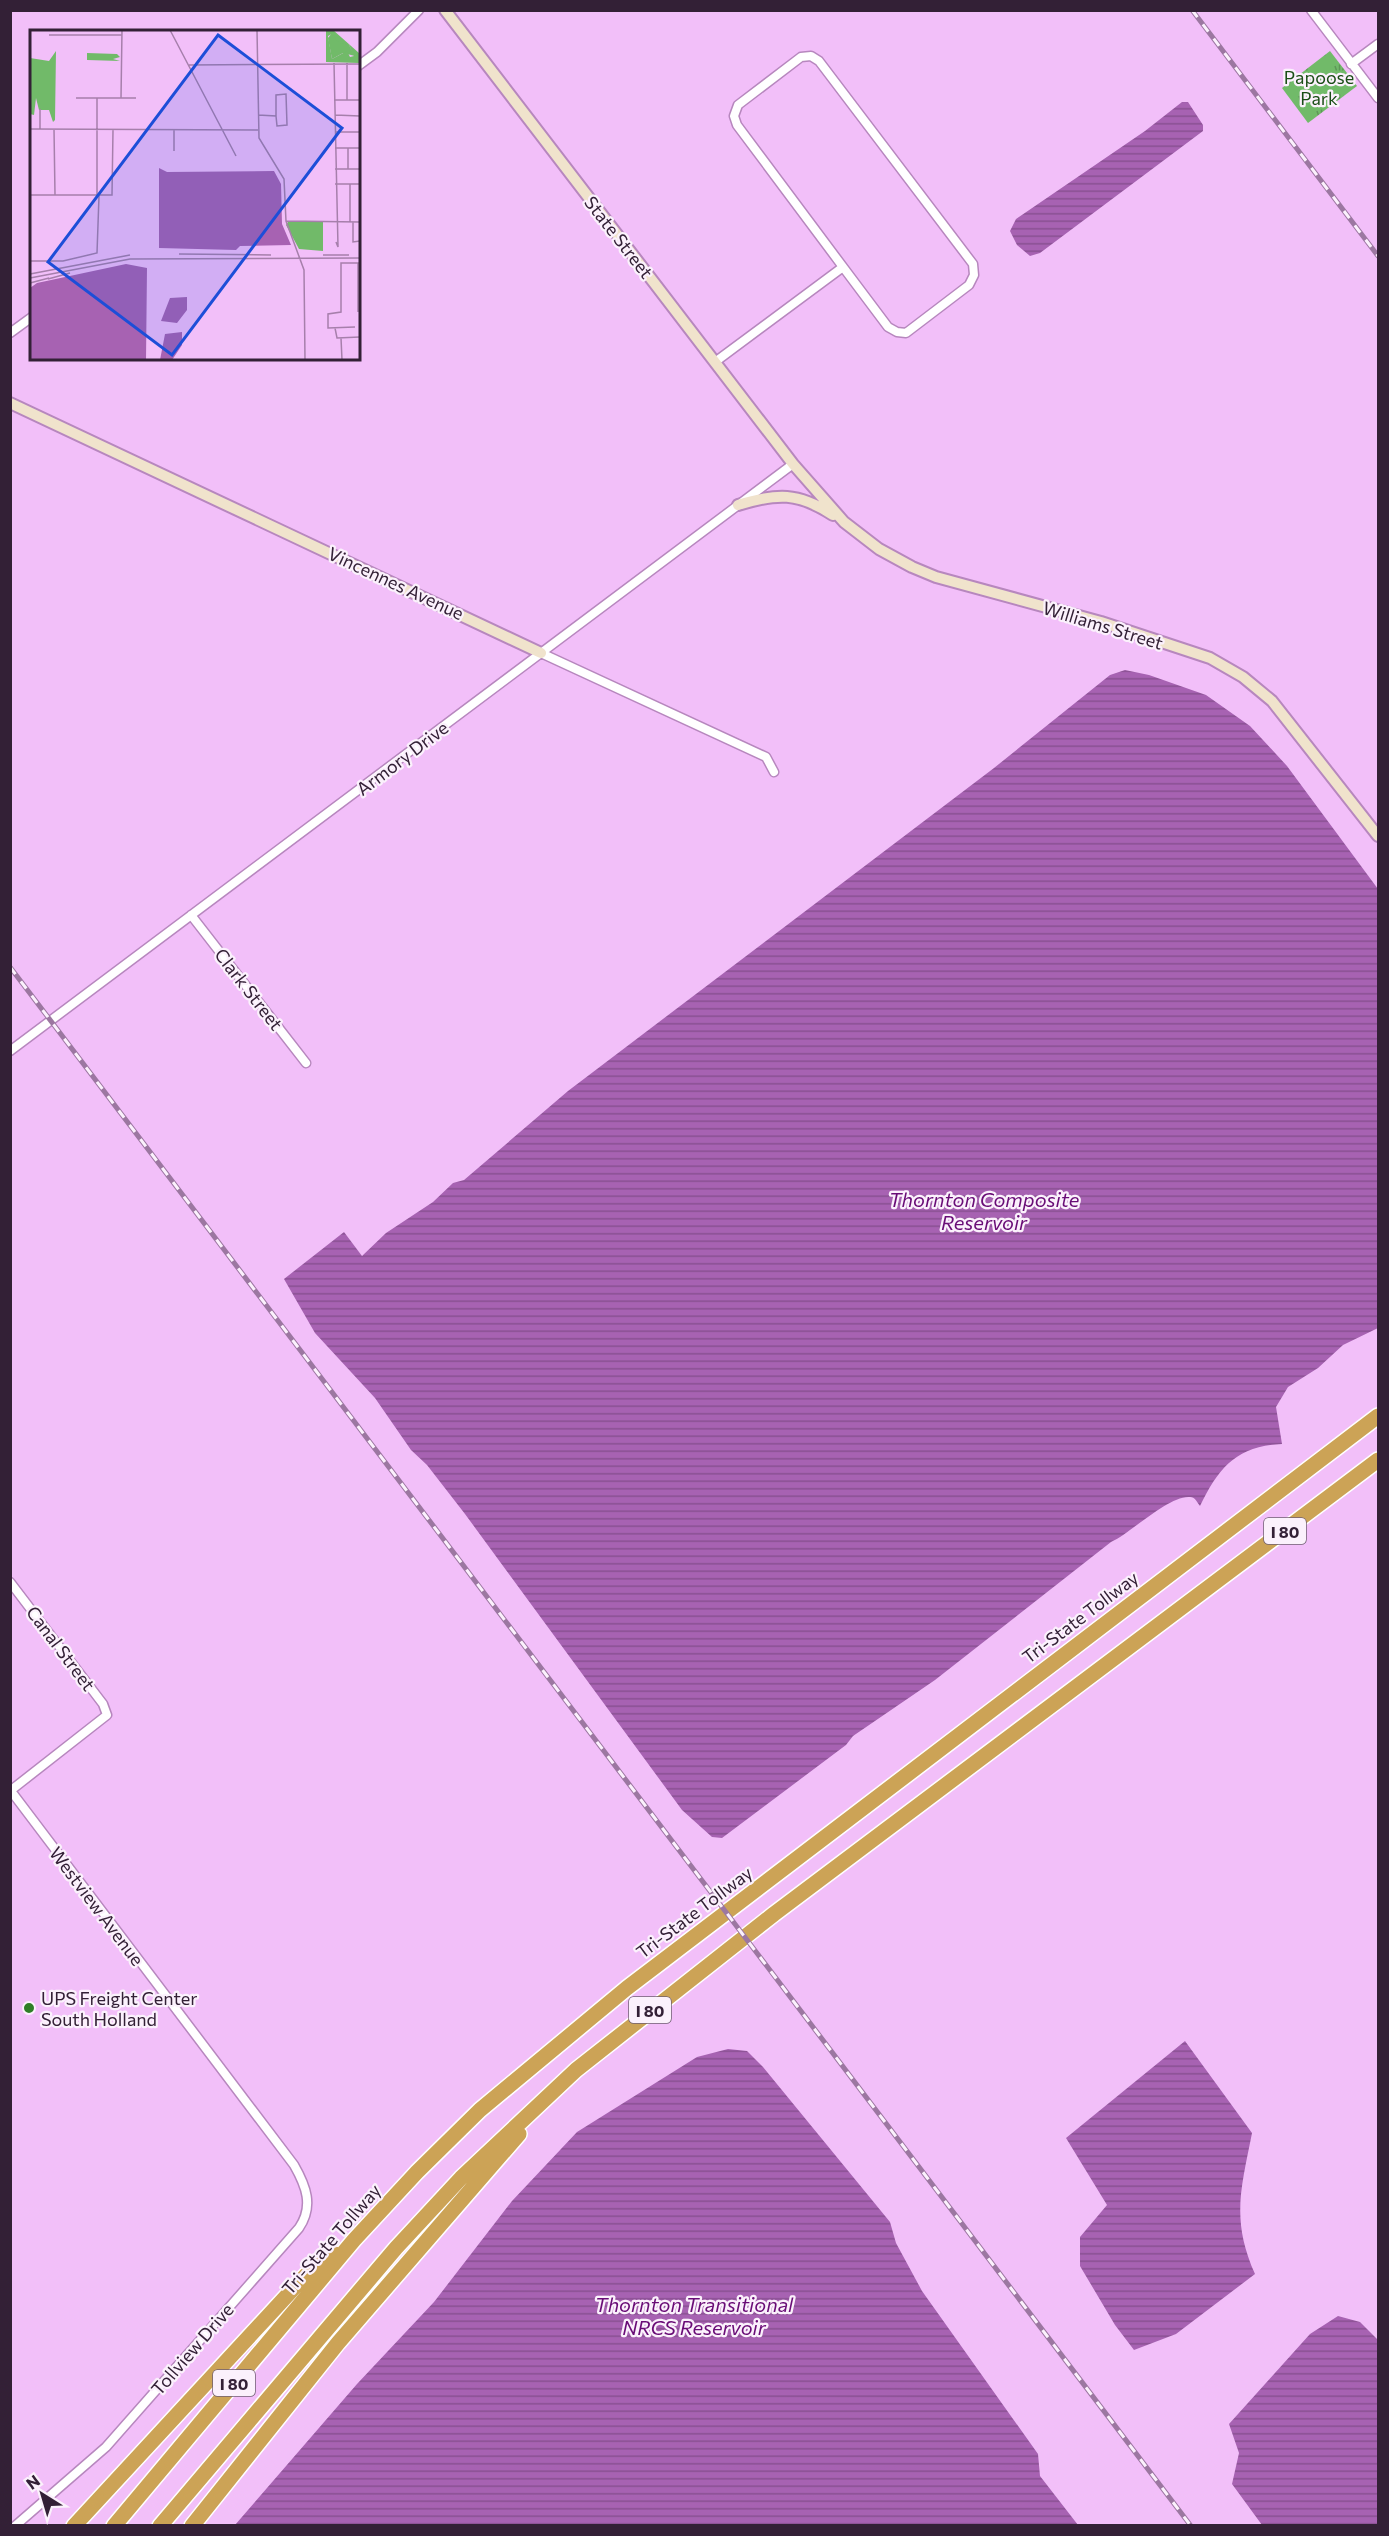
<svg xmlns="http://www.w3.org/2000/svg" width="1389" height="2536" viewBox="0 0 1389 2536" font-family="Commissioner,sans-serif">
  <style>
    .park { fill: url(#park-tufts) }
    .water { fill: url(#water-rules) }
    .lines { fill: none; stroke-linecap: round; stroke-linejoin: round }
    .street-casing { stroke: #b787be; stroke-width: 11 }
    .secondary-casing { stroke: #b787be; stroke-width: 14 }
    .highway-casing { stroke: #fff; stroke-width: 18 }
    .street { stroke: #fff; stroke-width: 8 }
    .secondary { stroke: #f0e3cc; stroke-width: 10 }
    .highway { stroke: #cca356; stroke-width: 15 }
    .rail-casing { stroke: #9c77a1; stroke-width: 5 }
    .rail { stroke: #fbf1fc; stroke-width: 3; stroke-dasharray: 9; stroke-linecap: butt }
    .poi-dot { fill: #2f7e28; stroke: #fbf1fc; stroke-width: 2 }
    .labels { text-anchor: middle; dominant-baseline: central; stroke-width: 4.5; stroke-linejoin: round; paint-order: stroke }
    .shield { fill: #fbf1fc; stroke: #6f5f71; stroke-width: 1.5 }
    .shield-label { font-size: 16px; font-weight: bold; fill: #332036 }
    .park-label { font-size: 18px; fill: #1a4e16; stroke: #fbf1fc }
    .street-label { font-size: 18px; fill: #332036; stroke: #fbf1fc }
    .poi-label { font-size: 18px; fill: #332036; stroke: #fbf1fc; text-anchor: start }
    .water-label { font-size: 20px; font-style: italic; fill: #690c76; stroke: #fbf1fc }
    .inset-road { fill: none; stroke: #a67fab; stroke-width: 1.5 }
    .view { fill: #1d4ed8; fill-opacity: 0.15; stroke: #1d4ed8; stroke-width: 3 }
    .inset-edge { fill: none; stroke: #332036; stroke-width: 3 }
  </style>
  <defs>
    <pattern id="park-tufts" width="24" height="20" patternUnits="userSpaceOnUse" patternTransform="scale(1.5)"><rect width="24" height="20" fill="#71ba69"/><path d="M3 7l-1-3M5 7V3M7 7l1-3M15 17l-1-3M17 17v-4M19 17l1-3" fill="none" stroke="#5d9757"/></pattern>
    <pattern id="water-rules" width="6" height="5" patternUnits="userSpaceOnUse" patternTransform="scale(1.5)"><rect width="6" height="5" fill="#a762b2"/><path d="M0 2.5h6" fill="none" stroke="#895092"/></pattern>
  </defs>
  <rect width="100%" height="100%" fill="#f2bff9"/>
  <!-- park -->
  <path class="park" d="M 1330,51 L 1357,86 L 1308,123 L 1282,88 Z"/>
  <!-- water -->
  <path class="water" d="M 1182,102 L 1188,102 L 1203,125 L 1203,131 L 1040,253 L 1030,256 L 1017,245 L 1010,231 L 1016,219 L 1145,131 Z
    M 1125,670 L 1149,675 L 1206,695 L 1250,726 L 1287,766 L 1378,889 L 1378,1328 L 1343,1345 L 1318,1368 L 1288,1387 L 1276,1407 L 1282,1444 C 1237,1446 1219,1467 1200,1506 C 1197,1502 1195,1497 1190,1497 C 1169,1495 1131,1533 1111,1542 L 935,1680 L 853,1736 L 846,1745 L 722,1838 L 712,1837 L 682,1810 L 465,1514 L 427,1465 L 411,1450 L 375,1398 L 315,1333 L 284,1279 L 344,1232 L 362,1256 L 386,1233 L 433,1202 L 453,1183 L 464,1180 L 568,1091 L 994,768 L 1110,675 Z
    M 1185,2041 L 1252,2133 C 1241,2189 1231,2220 1255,2274 L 1176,2334 L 1134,2350 L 1115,2325 L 1080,2266 L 1080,2237 L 1107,2205 L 1066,2138 Z
    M 728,2049 L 747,2051 L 763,2067 L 890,2222 L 896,2243 L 922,2291 L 1038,2454 L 1040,2476 L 1078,2525 L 235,2525 L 357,2384 L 434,2302 L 512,2201 L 577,2132 L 697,2057 Z
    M 1338,2316 L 1360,2322 L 1378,2340 L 1378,2525 L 1262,2525 L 1232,2484 L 1239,2453 L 1229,2424 L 1310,2334 Z"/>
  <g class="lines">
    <defs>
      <path id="street" d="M 1311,10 L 1378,98
        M 1351,64 L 1378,44
        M 358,66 L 377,52 L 419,10
        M 10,333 L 32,317
        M 715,362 L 843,267 L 888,327 L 897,332 L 906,333 L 969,285 L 974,275 L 973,264 L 819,61 L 811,56 L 801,57 L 738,105 L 734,116 L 737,125 L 843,267
        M 541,653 L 766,757 L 774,772
        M 191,915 L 306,1063
        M 10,1051 L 793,464
        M 10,1582 L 103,1704 L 107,1715 L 10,1791
        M 11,1791 L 294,2165 C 306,2186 314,2206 299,2228 L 106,2447 L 15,2526"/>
      <path id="secondary" d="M 445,10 L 793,464 L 844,522 L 879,549 L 912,567 L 936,577 L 1101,622 L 1210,658 L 1243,677 L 1272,701 L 1378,836
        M 10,403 L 541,653
        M 738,505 C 777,493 798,492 833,515"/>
      <path id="highway" d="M 74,2526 L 306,2275 L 335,2254
        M 114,2526 L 354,2240 L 417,2172 L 480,2110 L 627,1988 L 1378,1416
        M 160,2526 L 396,2248 L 461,2178 L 576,2070 L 774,1914 L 1378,1460
        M 192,2526 L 338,2343 L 519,2134"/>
    </defs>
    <!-- street casing -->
    <use href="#street" class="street-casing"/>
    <!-- secondary casing -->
    <use href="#secondary" class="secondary-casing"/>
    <!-- highway casing -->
    <use href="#highway" class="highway-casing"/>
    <!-- street -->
    <use href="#street" class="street"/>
    <!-- secondary -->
    <use href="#secondary" class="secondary"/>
    <!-- highway -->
    <use href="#highway" class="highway"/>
    <defs>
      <path id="rail" d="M 1192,10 L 1378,256
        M 10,967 L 1191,2526"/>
    </defs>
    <!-- rail casing -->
    <use href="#rail" class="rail-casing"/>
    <!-- rail -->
    <use href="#rail" class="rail"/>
  </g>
  <!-- markers -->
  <circle class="poi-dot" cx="29" cy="2008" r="6"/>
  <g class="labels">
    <!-- shield labels -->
    <g class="shield">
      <rect x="1264" y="1518" width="42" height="26" rx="4.5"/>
      <rect x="629" y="1997" width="42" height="26" rx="4.5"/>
      <rect x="213" y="2370" width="42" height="26" rx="4.5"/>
    </g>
    <g class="shield-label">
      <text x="1285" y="1531">I 80</text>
      <text x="650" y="2010">I 80</text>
      <text x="234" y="2383">I 80</text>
    </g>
    <!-- park labels -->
    <g class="park-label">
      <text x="1319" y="77">Papoose<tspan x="1319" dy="21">Park</tspan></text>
    </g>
    <!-- street labels -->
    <g class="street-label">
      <text transform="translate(619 237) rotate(52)">State Street</text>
      <text transform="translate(396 583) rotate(25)">Vincennes Avenue</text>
      <text transform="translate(1103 625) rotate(17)">Williams Street</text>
      <text transform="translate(402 758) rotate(-37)">Armory Drive</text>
      <text transform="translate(249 989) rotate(52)">Clark Street</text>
      <text transform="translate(1080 1617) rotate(-37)">Tri-State Tollway</text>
      <text transform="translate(61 1648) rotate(53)">Canal Street</text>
      <text transform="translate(97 1906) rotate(53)">Westview Avenue</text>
      <text transform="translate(694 1912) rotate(-37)">Tri-State Tollway</text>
      <text transform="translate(331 2239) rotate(-49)">Tri-State Tollway</text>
      <text transform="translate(192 2349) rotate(-49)">Tollview Drive</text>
    </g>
    <!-- poi labels -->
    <g class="poi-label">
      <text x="41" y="1998">UPS Freight Center<tspan x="41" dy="21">South Holland</tspan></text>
    </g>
    <!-- water labels -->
    <g class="water-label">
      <text x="984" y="1199">Thornton Composite<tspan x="984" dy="23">Reservoir</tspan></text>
      <text x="694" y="2304">Thornton Transitional<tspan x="694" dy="23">NRCS Reservoir</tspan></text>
    </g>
  </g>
  <!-- overview -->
  <g transform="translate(30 30)">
    <rect width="330" height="330" fill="#f2bff9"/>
    <path d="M 302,3 L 319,15 L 325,26 L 313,23 L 302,29 L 298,8 Z" fill="#71ba69"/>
    <path d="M 296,0 L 303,0 L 329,23 L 329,33 L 296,32 ZM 302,4 L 309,13 L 319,15 L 324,26 L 320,27 L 317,21 L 302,29 L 298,6 ZM 26,21 L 25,90 L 23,92 L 19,80 L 9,80 L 6,68 L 4,85 L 0,84 L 0,28 L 19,31 ZM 57,23 L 87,24 L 90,27 L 83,29 L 90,31 L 57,30 Z" fill="#71ba69" fill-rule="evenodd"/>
    <path d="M 258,192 L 293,192 L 293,221 L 269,219 L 256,195 Z" fill="#71ba69"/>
    <path d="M 129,138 L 137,142 L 244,141 L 251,154 L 252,194 L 261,215 L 210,216 L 206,220 L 129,218 ZM 96,234 L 117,238 L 116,330 L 0,330 L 0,258 L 7,253 ZM 157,267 L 157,280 L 147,293 L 131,291 L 140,268 ZM 152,302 L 152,315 L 142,330 L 130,330 L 135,304 Z" fill="#a762b2"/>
    <path class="inset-road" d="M 140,0 L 206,126M 227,0 L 229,108 L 254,149 L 256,191 L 274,240 L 275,330M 19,5 L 92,5M 304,33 L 308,217 L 306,212M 317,33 L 317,70M 159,35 L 330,34M 46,68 L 106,68M 67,68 L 67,166M 91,68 L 92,0M 304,70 L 330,70M 228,85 L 246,86 L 247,96 L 257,95 L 256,64 L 246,65 L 246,86M 305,85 L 330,86M 0,99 L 228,100M 10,99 L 10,79M 24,99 L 25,165M 144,100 L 144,121M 305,102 L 330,102M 305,118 L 330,118M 318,118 L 318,139M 305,139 L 330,139 L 330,118M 305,154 L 330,154M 0,165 L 82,165 L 83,100M 256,191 L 330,192M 320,192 L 320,154M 323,192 L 323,212 L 330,211M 149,224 L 241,225M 293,225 L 319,225M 0,231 L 33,231 L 67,223 L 69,166M 328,233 L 328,282M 0,244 L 100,225M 0,248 L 100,229 L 330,228M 18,249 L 40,243M 0,253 L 19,248M 325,297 L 298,298 L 298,284 L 311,282 L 311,233 L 330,233M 305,298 L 307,308 L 330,307M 311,308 L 312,330"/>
    <path class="view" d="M 188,5 L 312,98 L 142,325 L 18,232 Z"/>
    <rect width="330" height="330" class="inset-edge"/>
  </g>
  <!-- border -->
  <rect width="1389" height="2536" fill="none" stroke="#332036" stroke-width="24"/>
  <!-- north arrow -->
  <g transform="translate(42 2494) rotate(323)" stroke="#fbf1fc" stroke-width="4.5" paint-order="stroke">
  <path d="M0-4.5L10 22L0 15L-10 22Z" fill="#332036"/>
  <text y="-9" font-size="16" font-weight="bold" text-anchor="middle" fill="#332036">N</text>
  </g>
</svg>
